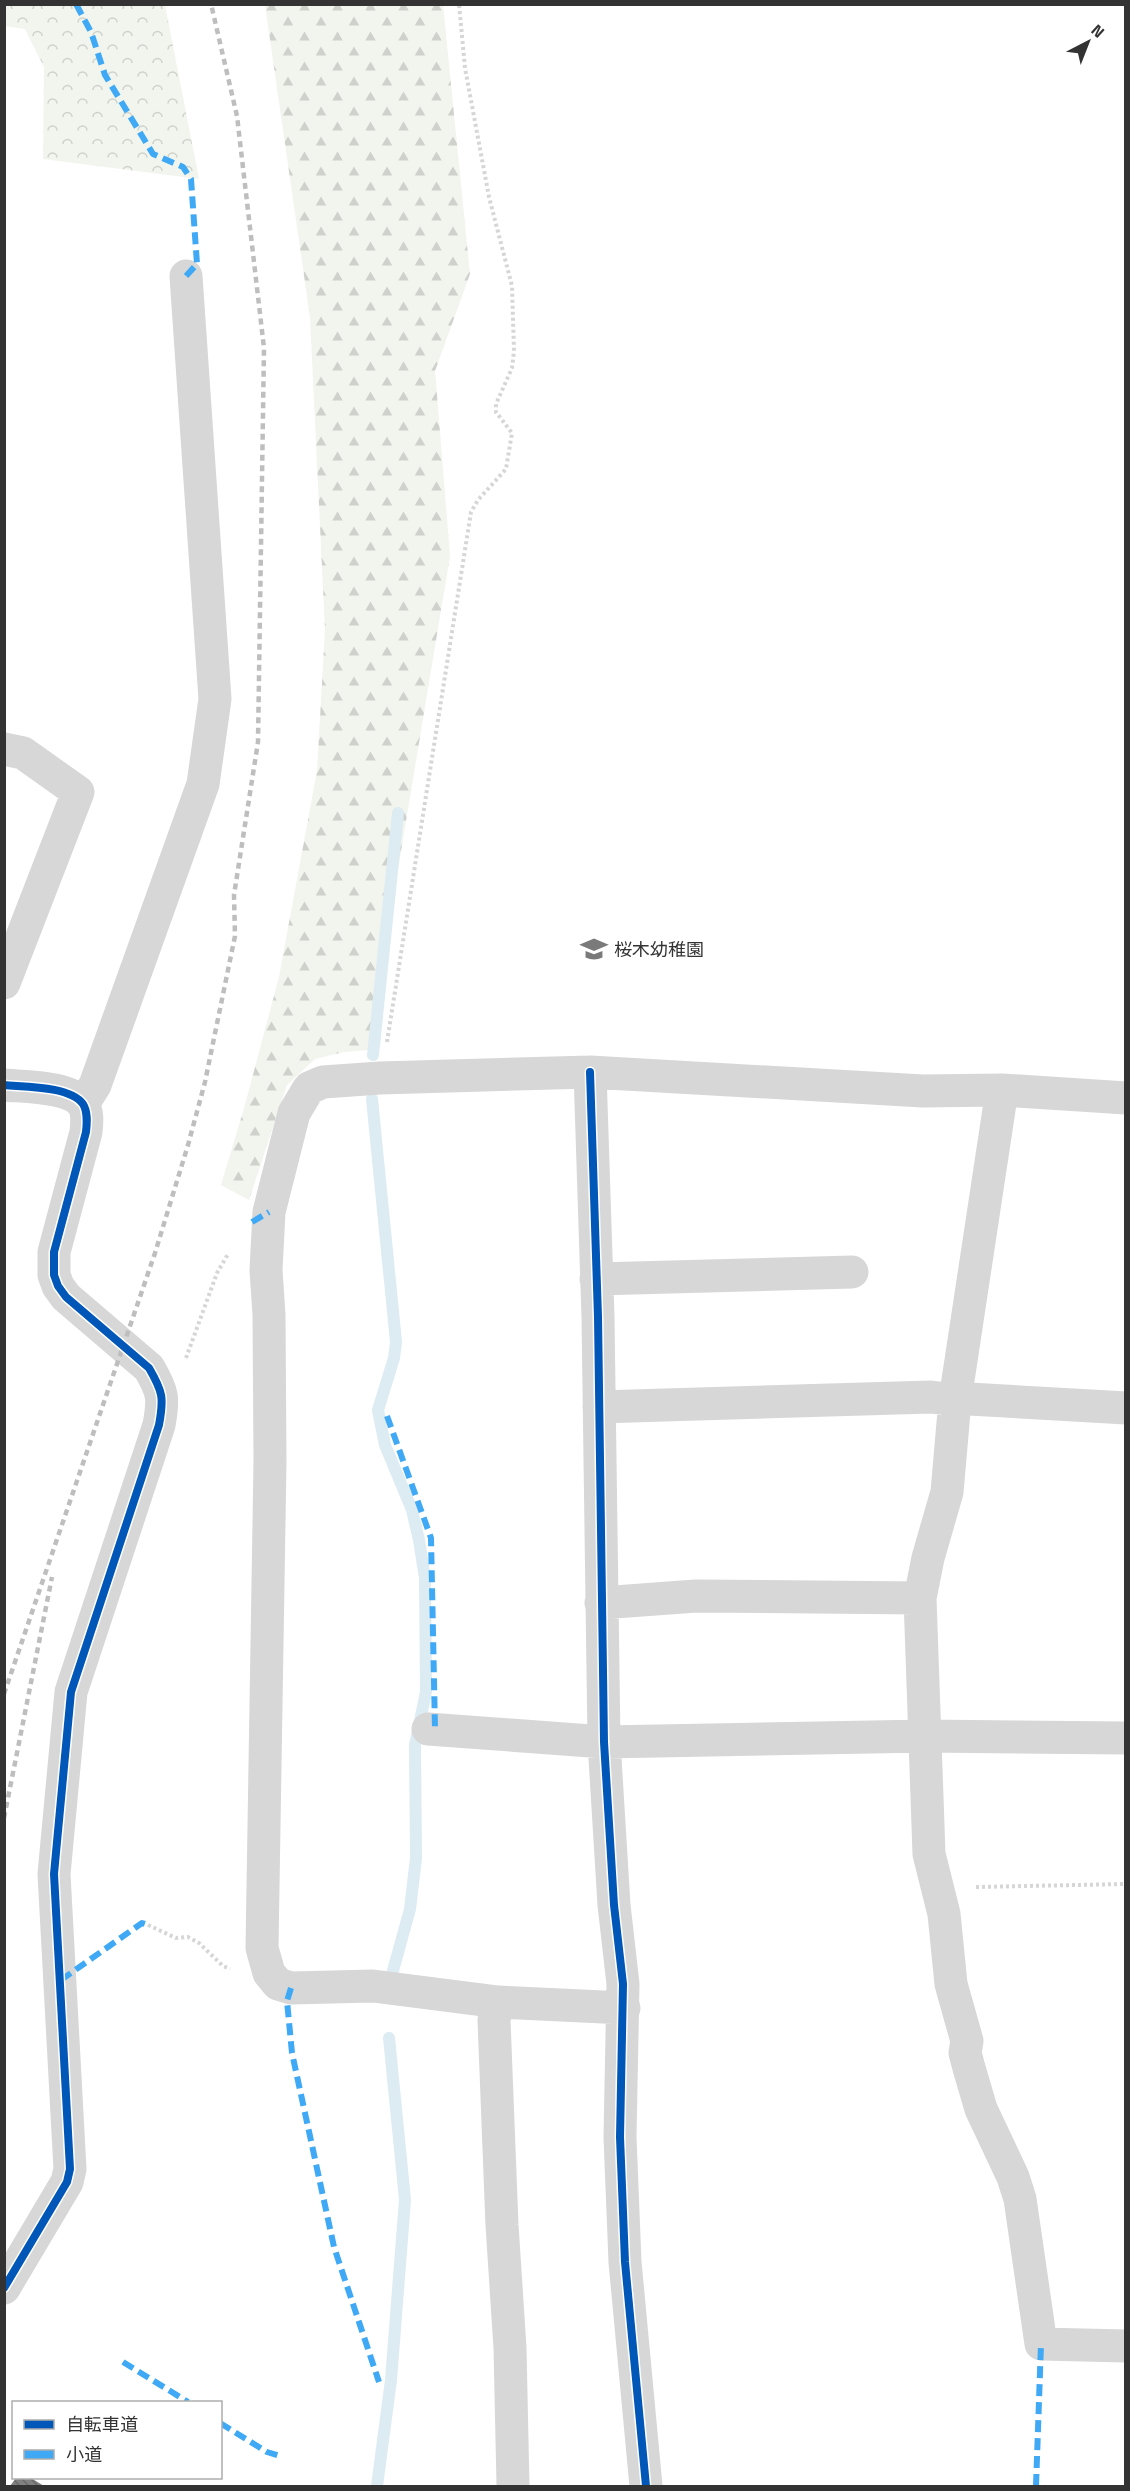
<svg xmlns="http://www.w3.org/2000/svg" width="1130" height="2491" viewBox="0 0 1130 2491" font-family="'Titillium Web','Noto Sans JP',sans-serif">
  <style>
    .forest { fill: url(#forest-firs) }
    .park { fill: url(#park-crowns) }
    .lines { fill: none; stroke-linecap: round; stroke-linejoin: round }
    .stream { stroke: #ddebf3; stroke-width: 12 }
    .building { fill: url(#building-back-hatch) }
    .path { stroke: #d6d6d6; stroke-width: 4; stroke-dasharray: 3 3; stroke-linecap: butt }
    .minor { stroke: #d7d7d7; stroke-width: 33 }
    .rail { stroke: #bebebe; stroke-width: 4.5; stroke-dasharray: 6 4.5; stroke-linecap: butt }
    .quiet { stroke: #3fa9f5; stroke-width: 6; stroke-dasharray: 12 6; stroke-linecap: butt }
    .cycleway-casing { stroke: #fff; stroke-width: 11 }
    .cycleway { stroke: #0057b8; stroke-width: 8 }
    .labels { text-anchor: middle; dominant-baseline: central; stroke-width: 6; stroke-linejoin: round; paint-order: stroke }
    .poi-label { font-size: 18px; fill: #333; stroke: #fff; text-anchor: start }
  </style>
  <defs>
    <pattern id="forest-firs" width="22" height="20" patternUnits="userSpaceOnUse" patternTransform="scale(1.5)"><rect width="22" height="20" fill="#f1f5ed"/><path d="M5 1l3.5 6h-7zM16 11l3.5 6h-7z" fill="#cfd2cc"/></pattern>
    <pattern id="park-crowns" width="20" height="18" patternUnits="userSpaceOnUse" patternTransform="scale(1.5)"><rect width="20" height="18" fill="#f1f5ed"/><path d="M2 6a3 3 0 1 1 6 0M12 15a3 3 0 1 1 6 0" fill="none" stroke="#cfd2cc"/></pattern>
    <pattern id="building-back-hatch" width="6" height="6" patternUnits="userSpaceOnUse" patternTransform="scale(1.5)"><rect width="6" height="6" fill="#818181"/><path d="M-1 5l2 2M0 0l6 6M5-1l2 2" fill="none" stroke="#6a6a6a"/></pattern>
  </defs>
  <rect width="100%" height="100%" fill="#fff"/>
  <!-- forest -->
  <path class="forest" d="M 265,5 L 443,5 L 470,274 L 435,371 L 450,556 L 368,1050 L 344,1052 L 315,1059 L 287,1085 L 249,1200 L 221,1185 L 245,1105 L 279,977 L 317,771 L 325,630 L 310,317 Z"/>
  <!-- park -->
  <path class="park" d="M 5,4 L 165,5 L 199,179 L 43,159 L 44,67 L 25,29 L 5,26 Z"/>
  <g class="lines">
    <!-- stream -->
    <path class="stream" d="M 373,1055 L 398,813
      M 372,1099 L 396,1342 L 394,1358 L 378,1410 L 385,1445 L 412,1510 L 419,1540 L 425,1578 L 426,1692 L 415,1745 L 416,1858 L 410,1909 L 391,1978
      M 377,2486 L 391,2380 L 405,2200 L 389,2038"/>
  </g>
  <!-- building -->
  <path class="building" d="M 16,2478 L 31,2478 L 44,2486 L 10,2486 Z"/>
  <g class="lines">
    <!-- path -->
    <path class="path" d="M 387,1042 L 471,512 L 478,500 L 506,469 L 512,433 L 496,412 L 496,404 L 512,368 L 514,351 L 512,286 L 489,197 L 465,68 L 459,4
      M 186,1358 L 217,1273 L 228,1254
      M 976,1887 L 1126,1884
      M 148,1925 L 176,1938 L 188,1937 L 199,1943 L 223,1966 L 230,1969"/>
    <!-- minor -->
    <path class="minor" d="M 4,749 L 23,753 L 78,792 L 4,983
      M 590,1072 L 598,1317 L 604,1742 L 614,1905 L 623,1984 L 620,2137 L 625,2262 L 646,2486
      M 4,1085 C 25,1087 70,1086 83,1104 C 88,1112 87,1123 86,1132 L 54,1252 L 54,1275 L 58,1286 L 66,1297 L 149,1368 C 163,1392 164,1398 159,1425 L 71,1692 L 54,1874 L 70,2169 L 67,2182 L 4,2288
      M 1002,1090 L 955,1400 L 947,1492 L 928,1558 L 920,1598 L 929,1854 L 944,1914 L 951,1984 L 967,2041 L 965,2053 L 969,2068 L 981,2109 L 1013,2177 L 1020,2199 L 1041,2344 L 1126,2346
      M 83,1104 L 95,1085 L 203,784 L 215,699 L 186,276
      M 596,1279 L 852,1272
      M 599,1407 L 931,1397 L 955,1400 L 969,1399 L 1126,1408
      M 601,1603 L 696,1596 L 920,1598
      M 428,1729 L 604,1742 L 926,1736 L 1126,1738
      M 498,2002 L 494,2020 L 502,2225 L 510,2348 L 513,2486
      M 624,2008 L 498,2002 L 373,1986 L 291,1988 L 278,1984 L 269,1973 L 262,1948 L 270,1461 L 269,1315 L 266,1270 L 269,1212 L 294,1113 L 309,1088 L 323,1082 L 380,1078 L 590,1072 L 923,1091 L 1002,1090 L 1126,1098"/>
    <!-- rail -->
    <path class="rail" d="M 4,1694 L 155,1253 L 188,1145 L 205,1082 L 235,936 L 234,895 L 258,742 L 264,348 L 237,116 L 211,4
      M 4,1818 L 52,1577"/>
    <!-- quiet -->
    <path class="quiet" d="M 76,4 L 91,32 L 105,75 L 153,154 L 183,167 L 191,179 L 197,264 L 186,276
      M 252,1222 L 269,1212
      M 387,1416 L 431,1538 L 435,1729
      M 61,1980 L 142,1923 L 148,1925
      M 291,1988 L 287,2001 L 292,2053 L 334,2247 L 379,2382
      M 123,2362 L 188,2402
      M 220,2423 L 267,2452 L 283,2457
      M 1036,2486 L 1041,2344"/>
    <defs>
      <path id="cycleway" d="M 590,1072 L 598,1317 L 604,1742 L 614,1905 L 623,1984 L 620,2137 L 625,2262 L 646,2486
        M 4,1085 C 25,1087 70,1086 83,1104 C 88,1112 87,1123 86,1132 L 54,1252 L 54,1275 L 58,1286 L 66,1297 L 149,1368 C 163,1392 164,1398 159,1425 L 71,1692 L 54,1874 L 70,2169 L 67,2182 L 4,2288"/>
    </defs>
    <!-- cycleway casing -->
    <use href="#cycleway" class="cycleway-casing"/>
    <!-- cycleway -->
    <use href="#cycleway" class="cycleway"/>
  </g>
  <!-- icons -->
  <defs>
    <symbol id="school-bare" viewBox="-9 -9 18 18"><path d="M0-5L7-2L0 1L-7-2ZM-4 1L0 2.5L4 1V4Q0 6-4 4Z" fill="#7a7a7a" stroke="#fff" stroke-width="2.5" paint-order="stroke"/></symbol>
  </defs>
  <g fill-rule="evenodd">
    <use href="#school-bare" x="575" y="930" width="38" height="38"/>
  </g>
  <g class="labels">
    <!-- poi labels -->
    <g class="poi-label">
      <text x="614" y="949">桜木幼稚園</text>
    </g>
  </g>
  <!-- border -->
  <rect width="1130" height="2491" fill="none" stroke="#333333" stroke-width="12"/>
  <!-- legend -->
  <rect x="12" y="2401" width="210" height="78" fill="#ffffff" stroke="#adadad" stroke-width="1.5"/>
  <rect x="24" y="2420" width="30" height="9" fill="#0057b8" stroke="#adadad" stroke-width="1.5"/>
  <text x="66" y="2431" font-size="18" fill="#333333">自転車道</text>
  <rect x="24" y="2450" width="30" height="9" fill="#3fa9f5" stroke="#adadad" stroke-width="1.5"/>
  <text x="66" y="2461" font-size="18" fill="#333333">小道</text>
  <!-- north arrow -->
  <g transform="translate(1088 42) rotate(42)" stroke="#ffffff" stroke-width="4.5" paint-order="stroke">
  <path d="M0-4.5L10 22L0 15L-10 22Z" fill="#333333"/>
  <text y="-9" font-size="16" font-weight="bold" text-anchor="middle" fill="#333333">N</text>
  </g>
</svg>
